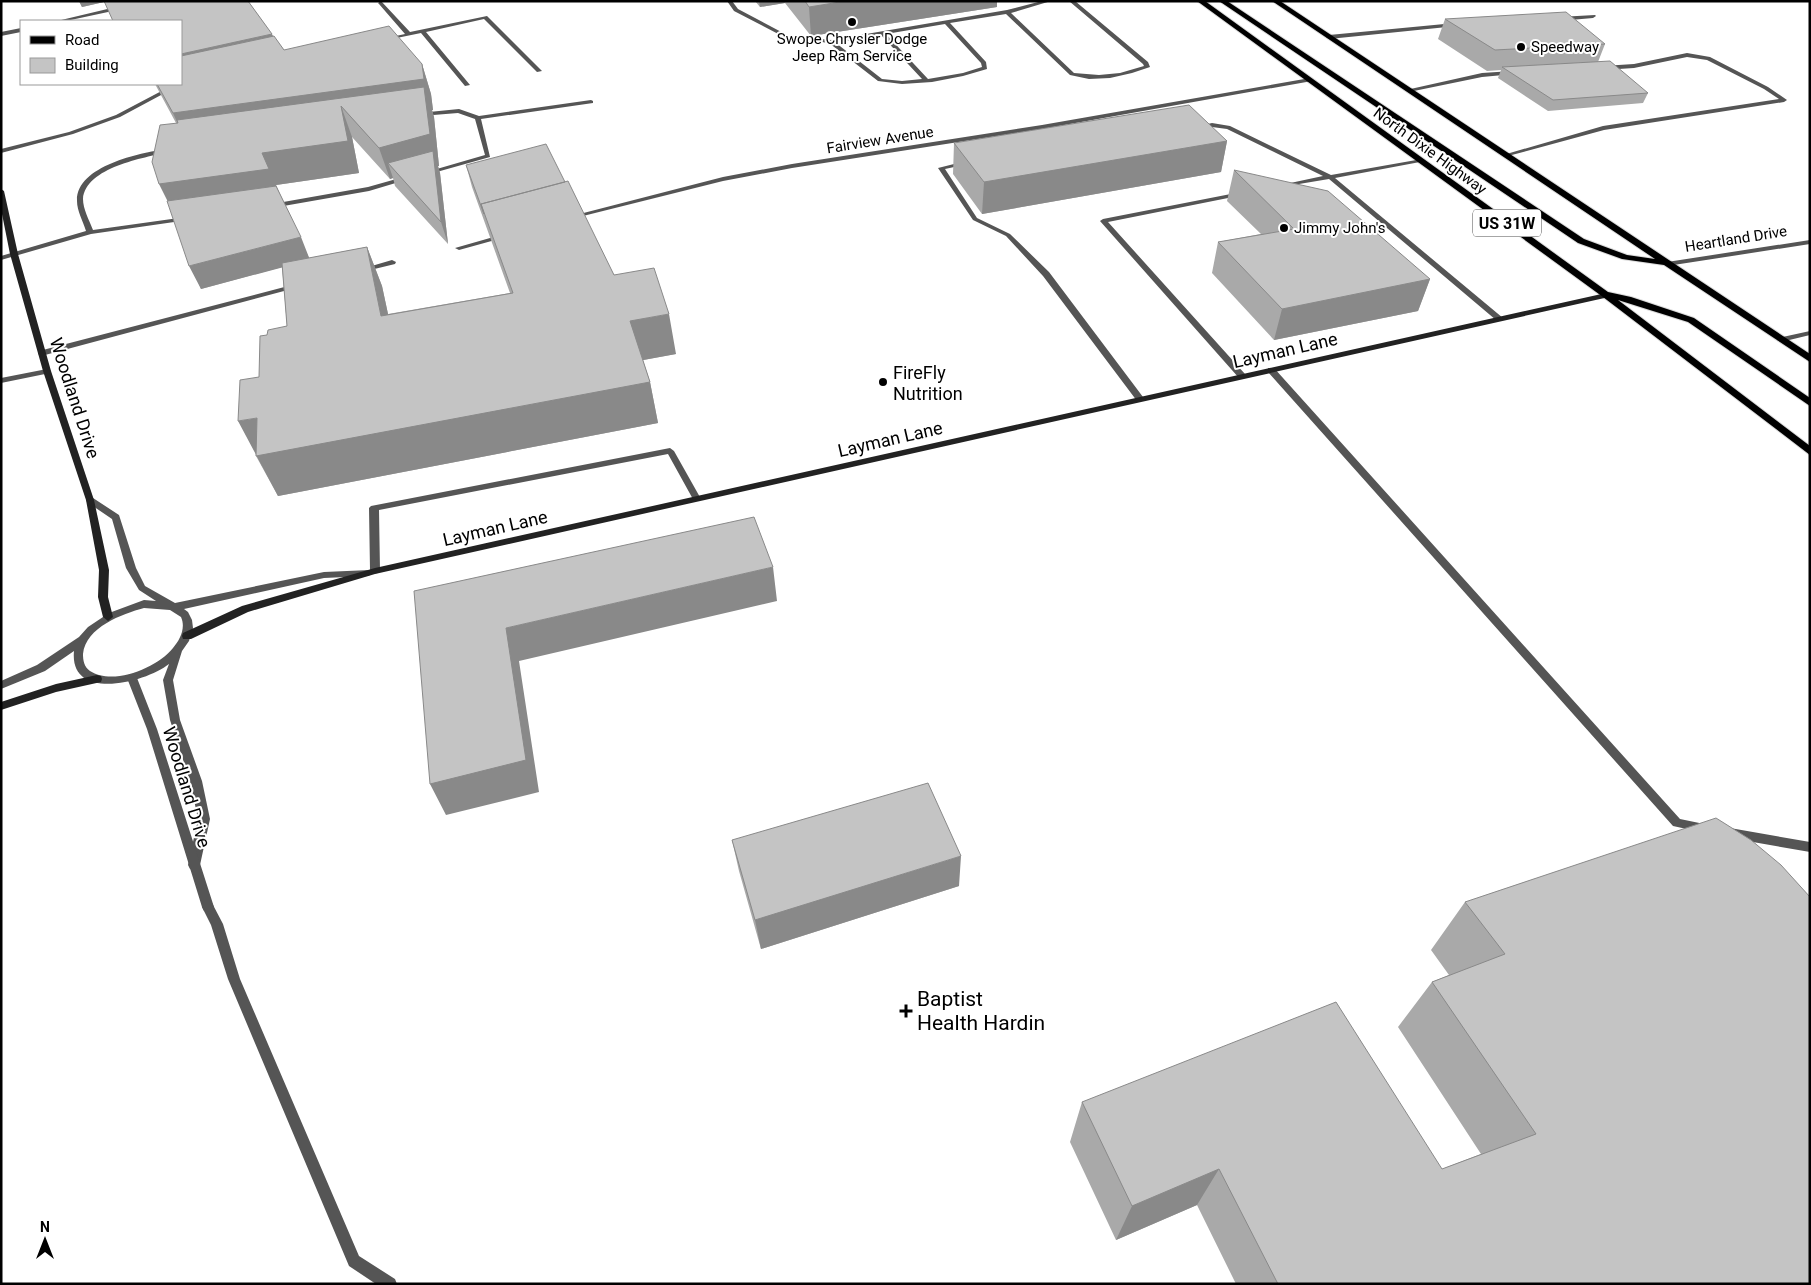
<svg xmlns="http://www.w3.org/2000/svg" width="1811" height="1285" viewBox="0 0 1811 1285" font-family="Roboto,sans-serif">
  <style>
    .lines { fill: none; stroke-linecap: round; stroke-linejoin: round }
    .primary-casing { stroke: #dbdbdb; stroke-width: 2 }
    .lane { fill: #555; fill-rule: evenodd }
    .street { fill: #555; fill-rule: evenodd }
    .secondary { fill: #222; fill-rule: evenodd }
    .primary { fill: #000; fill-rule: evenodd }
    .wall { fill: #a9a9a9 }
    .shaded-wall { fill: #898989 }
    .building { fill: #c4c4c4; stroke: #898989 }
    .poi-dot { fill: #000; stroke: #fff; stroke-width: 2 }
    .labels { text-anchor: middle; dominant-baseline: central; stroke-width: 4; stroke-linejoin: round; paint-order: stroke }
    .far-poi-label { font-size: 15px; fill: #000; stroke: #fff; text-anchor: start }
    .far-street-label { font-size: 15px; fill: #000; stroke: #fff }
    .shield { fill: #fff; stroke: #4c4c4c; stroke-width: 1 }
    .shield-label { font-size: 16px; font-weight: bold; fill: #000 }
    .street-label { font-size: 18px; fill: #000; stroke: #fff }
    .poi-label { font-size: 18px; fill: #000; stroke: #fff; text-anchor: start }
    .near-poi-label { font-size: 21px; fill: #000; stroke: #fff; text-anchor: start }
  </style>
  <rect width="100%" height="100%" fill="#fff"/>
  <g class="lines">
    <defs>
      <path id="primary" d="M 1197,1 L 1205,1 L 1608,292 L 1631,297 L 1694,318 L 1810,398 L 1810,406 L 1688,322 L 1618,300 L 1810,446 L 1810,455 L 1603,297 Z
        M 1219,1 L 1227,1 L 1584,239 L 1627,255 L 1655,259 L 1272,1 L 1280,1 L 1810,354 L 1810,362 L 1664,265 L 1622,259 L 1578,243 Z"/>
    </defs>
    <!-- primary casing -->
    <use href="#primary" class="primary-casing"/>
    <!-- lane -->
    <path class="lane" d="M 381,1 L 410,32 L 487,16 L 542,71 L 537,72 L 484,19 L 426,32 L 470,85 L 465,86 L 421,33 L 382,41 L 382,39 L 405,34 L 379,4 L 378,3 Z
      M 727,1 L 732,1 L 738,9 L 787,35 L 831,40 L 1007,10 L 1042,1 L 1051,1 L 1011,13 L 1074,73 L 1099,75 L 1120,73 L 1144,66 L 1143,64 L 1069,1 L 1075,1 L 1148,62 L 1150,67 L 1132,73 L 1110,78 L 1089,79 L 1070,75 L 1006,14 L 950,23 L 986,62 L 987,69 L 963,76 L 932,82 L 902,84 L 878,81 L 829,43 L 784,37 L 734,11 ZM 945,24 L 981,63 L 982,67 L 963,73 L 928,79 L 886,34 ZM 881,35 L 922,79 L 902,81 L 882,79 L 836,43 Z
      M 120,6 L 123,8 L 122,9 L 66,21 L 57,21 Z
      M 1595,15 L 1596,16 L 1593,18 L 1559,21 L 1556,19 L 1559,17 Z
      M 1455,23 L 1457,24 L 1457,26 L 1329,39 L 1326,37 L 1329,35 Z
      M 21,28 L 21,32 L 1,36 L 1,32 Z
      M 1687,53 L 1710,57 L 1768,87 L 1787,100 L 1784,102 L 1604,130 L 1508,156 L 1503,155 L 1603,126 L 1779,99 L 1764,89 L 1707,60 L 1687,57 L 1634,68 L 1603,70 L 1600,68 L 1603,66 L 1634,64 Z
      M 1512,71 L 1514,72 L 1514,74 L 1482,77 L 1409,92 L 1406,90 L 1482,73 Z
      M 171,86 L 176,87 L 120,117 L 73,134 L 1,153 L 1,149 L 69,132 L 116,115 Z
      M 591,100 L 593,101 L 593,103 L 481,119 L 490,157 L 426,175 L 423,173 L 485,155 L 475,119 L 458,113 L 421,116 L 418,114 L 419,113 L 459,109 L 479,116 Z
      M 1212,123 L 1230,126 L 1331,175 L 1422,159 L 1422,161 L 1420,162 L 1335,178 L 1503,318 L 1499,320 L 1496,320 L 1329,179 L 1281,187 L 1281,185 L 1323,176 L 1227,129 L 1212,127 L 1198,129 L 1195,127 Z
      M 166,149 L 168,150 L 168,152 C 144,158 86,167 83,199 C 83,209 89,220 93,230 L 186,217 L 189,219 L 188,220 L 91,234 L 1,260 L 1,256 L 86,231 C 83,221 77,211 77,201 C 76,166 140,153 166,149 Z
      M 966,161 L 968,162 L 968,164 L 945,169 L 977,218 L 1010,234 L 1049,272 L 1143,397 L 1143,401 L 1137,401 L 1043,276 L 1006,236 L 973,220 L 938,168 Z
      M 407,176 L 410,178 L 409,179 L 369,191 L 272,208 L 269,206 L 272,204 L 368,187 Z
      M 1241,192 L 1243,193 L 1243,195 L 1108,222 L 1245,374 L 1246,376 L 1242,378 L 1239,378 L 1100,221 L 1103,219 Z
      M 392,260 L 396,262 L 395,264 L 362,272 L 358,270 Z
      M 292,285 L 298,285 L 299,287 L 45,355 L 39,355 L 38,353 L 39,351 Z
      M 1810,331 L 1810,335 L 1781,342 L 1777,340 L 1778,338 Z
      M 1268,368 L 1274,368 L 1680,819 L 1709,825 L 1711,828 L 1709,831 L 1705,833 L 1673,826 L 1268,372 Z
      M 670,448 L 674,451 L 701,499 L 700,501 L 694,501 L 668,454 L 379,510 L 380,571 L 378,573 L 372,574 L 368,576 L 324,578 L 184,609 L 188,612 L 192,620 L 193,628 L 189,641 L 182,651 L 173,680 L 180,720 L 202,781 L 210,819 L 200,865 L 198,869 L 194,870 L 190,869 L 188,865 L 198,819 L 190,781 L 170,720 L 163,680 L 169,664 C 145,683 69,702 74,651 L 45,671 L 1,689 L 1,681 L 37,665 L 79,637 L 88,627 L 109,613 L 144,600 L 156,601 L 139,590 L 126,568 L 112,519 L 87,502 L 86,500 L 87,498 L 93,498 L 119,515 L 136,568 L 145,586 L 175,603 L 324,572 L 370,570 L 369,508 L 371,506 ZM 144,608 L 170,610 L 181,617 C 186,628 180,640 173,648 C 157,668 113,686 90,671 C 84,667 83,660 83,654 C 86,627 122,614 144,608 Z
      M 1730,828 L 1810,842 L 1810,852 L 1730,838 L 1726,836 L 1724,833 L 1726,830 Z
      M 208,902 L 212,903 L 223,924 L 240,979 L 359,1256 L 395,1279 L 397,1284 L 376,1284 L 349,1266 L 228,979 L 211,925 L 202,907 L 204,903 Z"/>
    <!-- street -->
    <path class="street" d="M 1310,78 L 1313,80 L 1312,81 L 1042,129 L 792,168 L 723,181 L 571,219 L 568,217 L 723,177 L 792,164 L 1042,125 Z
      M 504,234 L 508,236 L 506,237 L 459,250 L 455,248 Z
      M 1810,240 L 1810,244 L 1667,266 L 1663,264 L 1667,262 Z
      M 47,369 L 51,371 L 50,373 L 1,383 L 1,378 Z
      M 132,674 L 136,675 L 137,678 L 157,729 L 214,907 L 212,911 L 208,912 L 204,911 L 202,907 L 147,729 L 127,678 L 128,675 Z"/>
    <!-- secondary -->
    <path class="secondary" d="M 1,189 L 4,191 L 18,254 L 51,371 L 94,500 L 109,570 L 108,597 L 113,617 L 108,621 L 103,617 L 98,597 L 99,570 L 86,500 L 43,371 L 10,254 L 1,209 Z
      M 1606,293 L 1609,293 L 1609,297 L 375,574 L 248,612 L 191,639 L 183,639 L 182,636 L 183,633 L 242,606 L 375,568 Z
      M 97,675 L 101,676 L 102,679 L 101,682 L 56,692 L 1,710 L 1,702 L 56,684 Z"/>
    <!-- primary -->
    <use href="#primary" class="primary"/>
  </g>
  <!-- wall -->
  <path class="wall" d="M 79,1 L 248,1 L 273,36 L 284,50 L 422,64 L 431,94 L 433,110 L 432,110 L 434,117 L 439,166 L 438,166 L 440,173 L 448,244 L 395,186 L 393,178 L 390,179 L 352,137 L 359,173 L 276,185 L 309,258 L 367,247 L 382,286 L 388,314 L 510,293 L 472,187 L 466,165 L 565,182 L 614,275 L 676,354 L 643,360 L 650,382 L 658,423 L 278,496 L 256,456 L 259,377 L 267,335 L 287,326 L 282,267 L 201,289 L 168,201 L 176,123 L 155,84 L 181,84 L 104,2 L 82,7 Z
    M 755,1 L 997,1 L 997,7 L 811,36 L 785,3 L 760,7 Z
    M 1445,19 L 1605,44 L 1598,62 L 1648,93 L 1643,103 L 1548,111 L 1498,78 L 1501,70 L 1487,71 L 1438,39 Z
    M 1227,141 L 1221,172 L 982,214 L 953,174 L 954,143 Z
    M 1234,170 L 1430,279 L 1418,311 L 1274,340 L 1212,273 L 1218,242 L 1261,234 L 1227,201 Z
    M 732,840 L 959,886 L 761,949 L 739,871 Z
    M 1465,902 L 1810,1284 L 1236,1284 L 1197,1205 L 1116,1240 L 1070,1142 L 1082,1102 L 1442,1169 L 1481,1154 L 1398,1027 L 1432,982 L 1449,975 L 1431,950 Z"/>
  <!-- shaded-wall -->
  <path class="shaded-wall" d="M 79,1 L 103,1 L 104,2 L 82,7 Z
    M 759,1 L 784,1 L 785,3 L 760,7 Z
    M 846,1 L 997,1 L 997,7 L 811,36 L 809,7 Z
    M 272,34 L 282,60 L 181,83 L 181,54 Z
    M 422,64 L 431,94 L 433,110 L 432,110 L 434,117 L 439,166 L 438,166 L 440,173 L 448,244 L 441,222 L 388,163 L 393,178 L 390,179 L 379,148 L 341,106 L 352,137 L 359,173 L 276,185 L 282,200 L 175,216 L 159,184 L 187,144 L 173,113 Z
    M 1227,141 L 1221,172 L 982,214 L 984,182 Z
    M 301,237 L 310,260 L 201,289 L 189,266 Z
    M 367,247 L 382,286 L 397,356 L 381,316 Z
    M 1430,279 L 1418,311 L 1274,340 L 1282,309 Z
    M 669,314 L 676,354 L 638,361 L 630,321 Z
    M 650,382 L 658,423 L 278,496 L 238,421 L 257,418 Z
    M 773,567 L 777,601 L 519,661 L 539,792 L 446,815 L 430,784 L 506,628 Z
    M 961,856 L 959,886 L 761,949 L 755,920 Z
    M 1219,1169 L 1197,1205 L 1116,1240 L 1132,1206 Z"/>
  <!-- building -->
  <path class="building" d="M 104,1 L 248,1 L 272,34 L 181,54 L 181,21 L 113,21 Z
    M 805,1 L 846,1 L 809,7 Z
    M 1566,12 L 1605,44 L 1495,50 L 1445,19 Z
    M 389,26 L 422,64 L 424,79 L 173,113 L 157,84 L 181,84 L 181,56 L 274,36 L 284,50 Z
    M 1610,61 L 1648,93 L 1553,100 L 1502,67 Z
    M 424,87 L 430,134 L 379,148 L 341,106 L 348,141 L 262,153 L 269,169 L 159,184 L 152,162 L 160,125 L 178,123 L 177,120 Z
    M 1189,105 L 1227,141 L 984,182 L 954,143 Z
    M 546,144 L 565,182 L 481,204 L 484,214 L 466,165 Z
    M 433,151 L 441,222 L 388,163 Z
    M 1234,170 L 1328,191 L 1430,279 L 1282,309 L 1218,242 L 1294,229 Z
    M 568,181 L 614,275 L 654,268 L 669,314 L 630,321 L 650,382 L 256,456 L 257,418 L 238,421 L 240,380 L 259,377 L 260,336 L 267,335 L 268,330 L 287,326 L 282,263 L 367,247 L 381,316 L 513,293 L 481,204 Z
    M 276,186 L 301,237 L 189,266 L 167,201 Z
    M 754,517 L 773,567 L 506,628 L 526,760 L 430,784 L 414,591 Z
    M 928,783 L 961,856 L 755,920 L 732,840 Z
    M 1716,818 L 1751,840 L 1781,865 L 1810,897 L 1810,1284 L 1278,1284 L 1219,1169 L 1132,1206 L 1082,1102 L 1336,1002 L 1442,1169 L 1536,1134 L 1432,982 L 1505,954 L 1465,902 Z"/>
  <!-- markers -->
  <g class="poi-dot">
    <circle cx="852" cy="22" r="5"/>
    <circle cx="1521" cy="47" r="5"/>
    <circle cx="1284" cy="228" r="5"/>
    <circle cx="883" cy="382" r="5"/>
    <path d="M903.5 1003.5h5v5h5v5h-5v5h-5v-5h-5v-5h5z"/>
  </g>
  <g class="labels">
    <!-- far-poi labels -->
    <g class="far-poi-label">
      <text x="852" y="39" text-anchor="middle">Swope Chrysler Dodge<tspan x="852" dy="17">Jeep Ram Service</tspan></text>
      <text x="1531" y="47">Speedway</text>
      <text x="1294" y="228">Jimmy John's</text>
    </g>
    <!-- far-street labels -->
    <g class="far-street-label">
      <text transform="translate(880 140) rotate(-9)">Fairview Avenue</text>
      <text transform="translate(1430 151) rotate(36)">North Dixie Highway</text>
      <text transform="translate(1736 239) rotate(-9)">Heartland Drive</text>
    </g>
    <!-- shield labels -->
    <rect class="shield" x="1473" y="209.5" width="68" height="27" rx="4"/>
    <g class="shield-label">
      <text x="1507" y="223">US 31W</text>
    </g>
    <!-- street labels -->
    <g class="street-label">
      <text transform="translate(1285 350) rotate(-13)">Layman Lane</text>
      <text transform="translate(75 398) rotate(72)">Woodland Drive</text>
      <text transform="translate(890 439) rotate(-13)">Layman Lane</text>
      <text transform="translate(495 528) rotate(-13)">Layman Lane</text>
      <text transform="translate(187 787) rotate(73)">Woodland Drive</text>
    </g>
    <!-- poi labels -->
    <g class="poi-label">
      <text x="893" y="372">FireFly<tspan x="893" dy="21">Nutrition</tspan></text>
    </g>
    <!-- near-poi labels -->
    <g class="near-poi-label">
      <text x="917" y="999">Baptist<tspan x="917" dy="24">Health Hardin</tspan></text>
    </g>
  </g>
  <!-- border -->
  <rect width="1811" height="1285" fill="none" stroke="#000000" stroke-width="5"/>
  <!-- legend -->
  <rect x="20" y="20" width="162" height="65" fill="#ffffff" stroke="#999999"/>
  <rect x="30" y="36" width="25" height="8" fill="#000000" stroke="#999999"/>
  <text x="65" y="45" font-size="15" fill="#000000">Road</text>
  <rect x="30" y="58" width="25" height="15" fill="#c4c4c4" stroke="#999999"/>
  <text x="65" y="70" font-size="15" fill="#000000">Building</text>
  <!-- north arrow -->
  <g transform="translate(45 1240)" stroke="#ffffff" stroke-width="4" paint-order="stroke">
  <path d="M0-4L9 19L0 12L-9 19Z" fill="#000000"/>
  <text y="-8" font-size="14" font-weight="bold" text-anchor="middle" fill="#000000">N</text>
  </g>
</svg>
